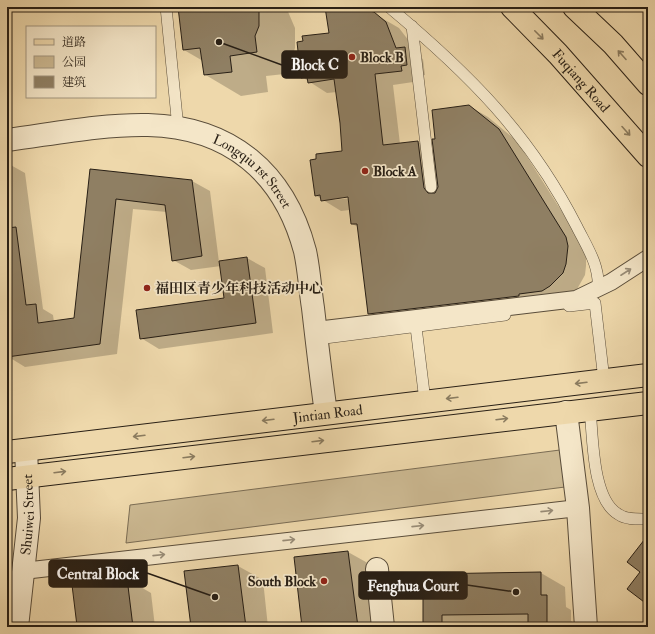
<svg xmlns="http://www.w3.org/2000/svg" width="655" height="634" viewBox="0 0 655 634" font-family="'IM FELL Double Pica','Noto Serif SC',serif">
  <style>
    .green { fill: #ccb992; stroke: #7a6c54 }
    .shadow { fill: #0003; fill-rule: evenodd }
    .building { fill: #8f7f63; stroke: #281f15 }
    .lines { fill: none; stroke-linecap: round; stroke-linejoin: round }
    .service-casing { stroke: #5a4d3a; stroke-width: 12 }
    .pedestrian-casing { stroke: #5a4d3a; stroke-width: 18 }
    .minor-casing { stroke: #5a4d3a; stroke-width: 24 }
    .primary-casing { stroke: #281f15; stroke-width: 24 }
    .service { stroke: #f4e6c8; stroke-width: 11 }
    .pedestrian { stroke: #f4e6c8; stroke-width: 16 }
    .minor { stroke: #f4e6c8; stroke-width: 22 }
    .primary { stroke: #eed8ab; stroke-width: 22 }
    .oneway { stroke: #8b7c60 }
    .oneway2 { stroke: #988c77 }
    .poi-dot { fill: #8f2418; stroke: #f4e6c8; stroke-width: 1.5 }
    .labels { text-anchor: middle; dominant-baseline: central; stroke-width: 3.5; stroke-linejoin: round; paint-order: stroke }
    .poi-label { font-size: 14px; font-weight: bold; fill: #281f15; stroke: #f4e6c8; text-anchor: start }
    .street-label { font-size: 14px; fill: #281f15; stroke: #f4e6c8 }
    .leader { fill: none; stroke: #281f15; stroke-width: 1.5 }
    .callout-dot { fill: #281f15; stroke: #f4e6c8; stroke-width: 1.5 }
    .callout { fill: #281f15; stroke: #281f15; stroke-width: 1.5 }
    .callout-label { font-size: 15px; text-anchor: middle; font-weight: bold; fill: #fff }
  </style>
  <rect width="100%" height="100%" fill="#eed8ab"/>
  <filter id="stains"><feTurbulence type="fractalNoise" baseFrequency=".005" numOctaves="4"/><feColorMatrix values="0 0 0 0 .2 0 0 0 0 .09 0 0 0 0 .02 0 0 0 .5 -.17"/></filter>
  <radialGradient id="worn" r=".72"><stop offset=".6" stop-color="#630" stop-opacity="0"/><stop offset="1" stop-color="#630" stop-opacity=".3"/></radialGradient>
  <!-- green -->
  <path class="green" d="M 560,450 L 565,487 L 126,543 L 130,505 Z"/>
  <!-- shadow -->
  <path class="shadow" d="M 179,7 L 286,7 L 295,28 L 295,48 L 292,58 L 294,73 L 266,76 L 268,92 L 241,96 L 204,74 L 203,61 L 184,50 Z
    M 326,7 L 351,7 L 380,17 L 399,28 L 409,41 L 413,53 L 423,59 L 425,75 L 419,76 L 420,81 L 393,85 L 400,144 L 418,142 L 435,151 L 436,140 L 469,106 L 488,117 L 517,141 L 580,240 L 586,257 L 586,266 L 585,275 L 576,291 L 561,301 L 387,324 L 368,314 L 358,227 L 352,224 L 350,210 L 341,211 L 315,195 L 343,151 L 337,92 L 327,93 L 302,77 L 330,33 ZM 353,196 L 353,198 L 332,200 L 332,198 Z
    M 7,163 L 25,173 L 43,309 L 53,315 L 54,322 L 75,319 L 91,170 L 192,181 L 210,191 L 219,262 L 247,258 L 265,268 L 273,333 L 159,349 L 141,338 L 225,299 L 221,266 L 191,270 L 173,260 L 167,212 L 133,209 L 117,354 L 25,367 L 7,356 Z
    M 348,552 L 373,566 L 380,627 L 303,627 L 295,558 Z
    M 238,566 L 263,580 L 268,627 L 192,627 L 185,572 Z
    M 541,573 L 565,587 L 566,607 L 571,610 L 571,621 L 582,627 L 401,627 L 401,622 L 424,622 Z
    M 127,579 L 151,593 L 155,627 L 78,627 L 73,586 Z"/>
  <!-- building -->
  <path class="building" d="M 178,7 L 259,7 L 259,26 L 255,36 L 257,52 L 230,56 L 232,72 L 204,75 L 200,48 L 183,50 Z
    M 325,7 L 346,7 L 346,9 L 366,10 L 374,12 L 386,22 L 396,48 L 405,47 L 407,65 L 401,66 L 402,71 L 375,74 L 383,145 L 418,141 L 424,188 L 428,193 L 435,193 L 438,187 L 432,139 L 435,139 L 432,110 L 469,105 L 499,129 L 566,237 L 568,246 L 566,264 L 563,273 L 550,286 L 542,291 L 519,294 L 519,296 L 368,314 L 357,224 L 351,224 L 348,197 L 321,201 L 320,195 L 315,196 L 310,160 L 316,159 L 316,154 L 342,151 L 340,123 L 334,79 L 308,83 L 307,77 L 301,78 L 297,42 L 303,41 L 302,36 L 329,33 Z
    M 90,169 L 192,180 L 202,256 L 172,261 L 165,205 L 116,199 L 100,344 L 7,357 L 7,228 L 16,227 L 26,305 L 36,304 L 38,323 L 74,318 Z
    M 247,257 L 256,323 L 140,339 L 136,310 L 224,298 L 219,261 Z
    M 648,535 L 648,605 L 627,589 L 640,572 L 627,562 Z
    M 348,551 L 358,627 L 302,627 L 294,557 Z
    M 238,565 L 246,627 L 191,627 L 184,571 Z
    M 541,572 L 541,595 L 547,595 L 547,627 L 528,627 L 528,614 L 442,615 L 442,627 L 423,627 L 423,596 L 428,596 L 428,574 Z
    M 127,578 L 133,627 L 97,627 L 97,623 L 77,626 L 72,585 Z"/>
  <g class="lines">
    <defs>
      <path id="service" d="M 166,7 L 178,128
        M 389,7 C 468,73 530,134 577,227 C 587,247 600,266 598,289
        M 412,26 L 431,187
        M 569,306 L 595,303 L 604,380
        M 416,327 L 425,401
        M 317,339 L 505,315
        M 590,409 C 593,437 592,499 618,514 C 626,520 638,519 648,519"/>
      <path id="pedestrian" d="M 316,330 L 576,299 L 611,282 L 648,258
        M 23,571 L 578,508"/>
      <g id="minor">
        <path id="s1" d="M 7,140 C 53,134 102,124 148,125 C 230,127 284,172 305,251 C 309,269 310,289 313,308 C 317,343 321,378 326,413"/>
        <path d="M 566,412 L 578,508 L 586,627"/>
        <path d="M 377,569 L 383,627"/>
        <path id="s2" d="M 17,627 L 29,518 L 26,450"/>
      </g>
      <g id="primary">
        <path id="s3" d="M 512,7 L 558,54 L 648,156"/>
        <path d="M 574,7 L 613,44 L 648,84"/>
        <path id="s4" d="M 7,452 L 648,375"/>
        <path d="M 7,479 L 648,403"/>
      </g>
    </defs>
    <!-- service casing -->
    <use href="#service" class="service-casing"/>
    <!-- pedestrian casing -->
    <use href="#pedestrian" class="pedestrian-casing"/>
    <!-- minor casing -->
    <use href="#minor" class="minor-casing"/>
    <!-- primary casing -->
    <use href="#primary" class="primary-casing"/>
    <!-- service -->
    <use href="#service" class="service"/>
    <!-- pedestrian -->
    <use href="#pedestrian" class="pedestrian"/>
    <!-- minor -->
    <use href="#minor" class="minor"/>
    <!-- primary -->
    <use href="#primary" class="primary"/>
  </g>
  <!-- one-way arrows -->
  <defs><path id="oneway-shaft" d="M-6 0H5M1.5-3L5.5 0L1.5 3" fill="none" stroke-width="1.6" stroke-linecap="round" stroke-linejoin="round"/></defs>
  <g class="oneway">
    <use href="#oneway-shaft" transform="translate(539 35) rotate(45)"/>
    <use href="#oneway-shaft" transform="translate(622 55) rotate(-132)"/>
    <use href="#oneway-shaft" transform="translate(626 131) rotate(48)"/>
    <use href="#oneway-shaft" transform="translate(581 383) rotate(173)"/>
    <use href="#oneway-shaft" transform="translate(452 398) rotate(173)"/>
    <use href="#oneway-shaft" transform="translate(502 419) rotate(-7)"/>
    <use href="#oneway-shaft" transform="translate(268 420) rotate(173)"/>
    <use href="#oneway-shaft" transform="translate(139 436) rotate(173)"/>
    <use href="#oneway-shaft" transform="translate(318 441) rotate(-7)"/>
    <use href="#oneway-shaft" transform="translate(189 457) rotate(-7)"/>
    <use href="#oneway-shaft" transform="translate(60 472) rotate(-7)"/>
  </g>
  <g class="oneway2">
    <use href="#oneway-shaft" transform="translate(626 272) rotate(-33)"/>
    <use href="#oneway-shaft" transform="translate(547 511) rotate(-6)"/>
    <use href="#oneway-shaft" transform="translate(418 526) rotate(-6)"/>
    <use href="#oneway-shaft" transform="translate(289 540) rotate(-6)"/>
    <use href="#oneway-shaft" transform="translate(159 555) rotate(-6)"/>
  </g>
  <!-- markers -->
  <g class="poi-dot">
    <circle cx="352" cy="57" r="4"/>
    <circle cx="365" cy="171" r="4"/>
    <circle cx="147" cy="288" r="4"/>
    <circle cx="324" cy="581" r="4"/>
  </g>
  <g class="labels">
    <!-- poi labels -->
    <g class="poi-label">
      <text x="360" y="57">Block B</text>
      <text x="373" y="171">Block A</text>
      <text x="155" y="288">福田区青少年科技活动中心</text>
      <text x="316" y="581" text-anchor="end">South Block</text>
    </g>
    <!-- street labels -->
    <g class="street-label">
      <text stroke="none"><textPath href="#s3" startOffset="101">Fuqiang Road</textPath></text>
      <text stroke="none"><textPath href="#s1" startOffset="261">Longqiu 1st Street</textPath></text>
      <text stroke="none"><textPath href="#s4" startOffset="323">Jintian Road</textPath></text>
      <text stroke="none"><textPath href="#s2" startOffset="113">Shuiwei Street</textPath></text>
    </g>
  </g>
  <!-- callouts -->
  <path class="leader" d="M219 42L282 65M215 597L147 573M516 592L467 585"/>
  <g class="callout-dot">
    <circle cx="219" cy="42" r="4"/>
    <circle cx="215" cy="597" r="4"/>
    <circle cx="516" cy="592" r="4"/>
  </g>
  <g class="callout">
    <rect x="282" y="51" width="65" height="27" rx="4"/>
    <rect x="49" y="560" width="98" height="27" rx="4"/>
    <rect x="359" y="572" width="108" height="27" rx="4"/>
  </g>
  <g class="callout-label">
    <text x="315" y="70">Block C</text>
    <text x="98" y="579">Central Block</text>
    <text x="413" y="591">Fenghua Court</text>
  </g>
  <!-- margin -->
  <rect width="655" height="634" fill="none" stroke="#eed8ab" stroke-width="24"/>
  <rect x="8" y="8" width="639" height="618" fill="none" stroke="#281f15" stroke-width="2"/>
  <rect x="12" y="12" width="631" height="610" fill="none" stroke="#281f15"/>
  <!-- legend -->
  <rect x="26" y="26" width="130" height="72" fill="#f4e6c8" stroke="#a29680"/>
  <rect x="34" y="39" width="20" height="6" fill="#eed8ab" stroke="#a29680"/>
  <text x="62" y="46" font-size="12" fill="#281f15">道路</text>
  <rect x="34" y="56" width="20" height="12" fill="#ccb992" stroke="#a29680"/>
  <text x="62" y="66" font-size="12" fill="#281f15">公园</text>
  <rect x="34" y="76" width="20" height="12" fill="#8f7f63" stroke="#a29680"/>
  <text x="62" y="86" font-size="12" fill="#281f15">建筑</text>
  <rect width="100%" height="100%" filter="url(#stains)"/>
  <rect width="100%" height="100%" fill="url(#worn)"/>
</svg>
